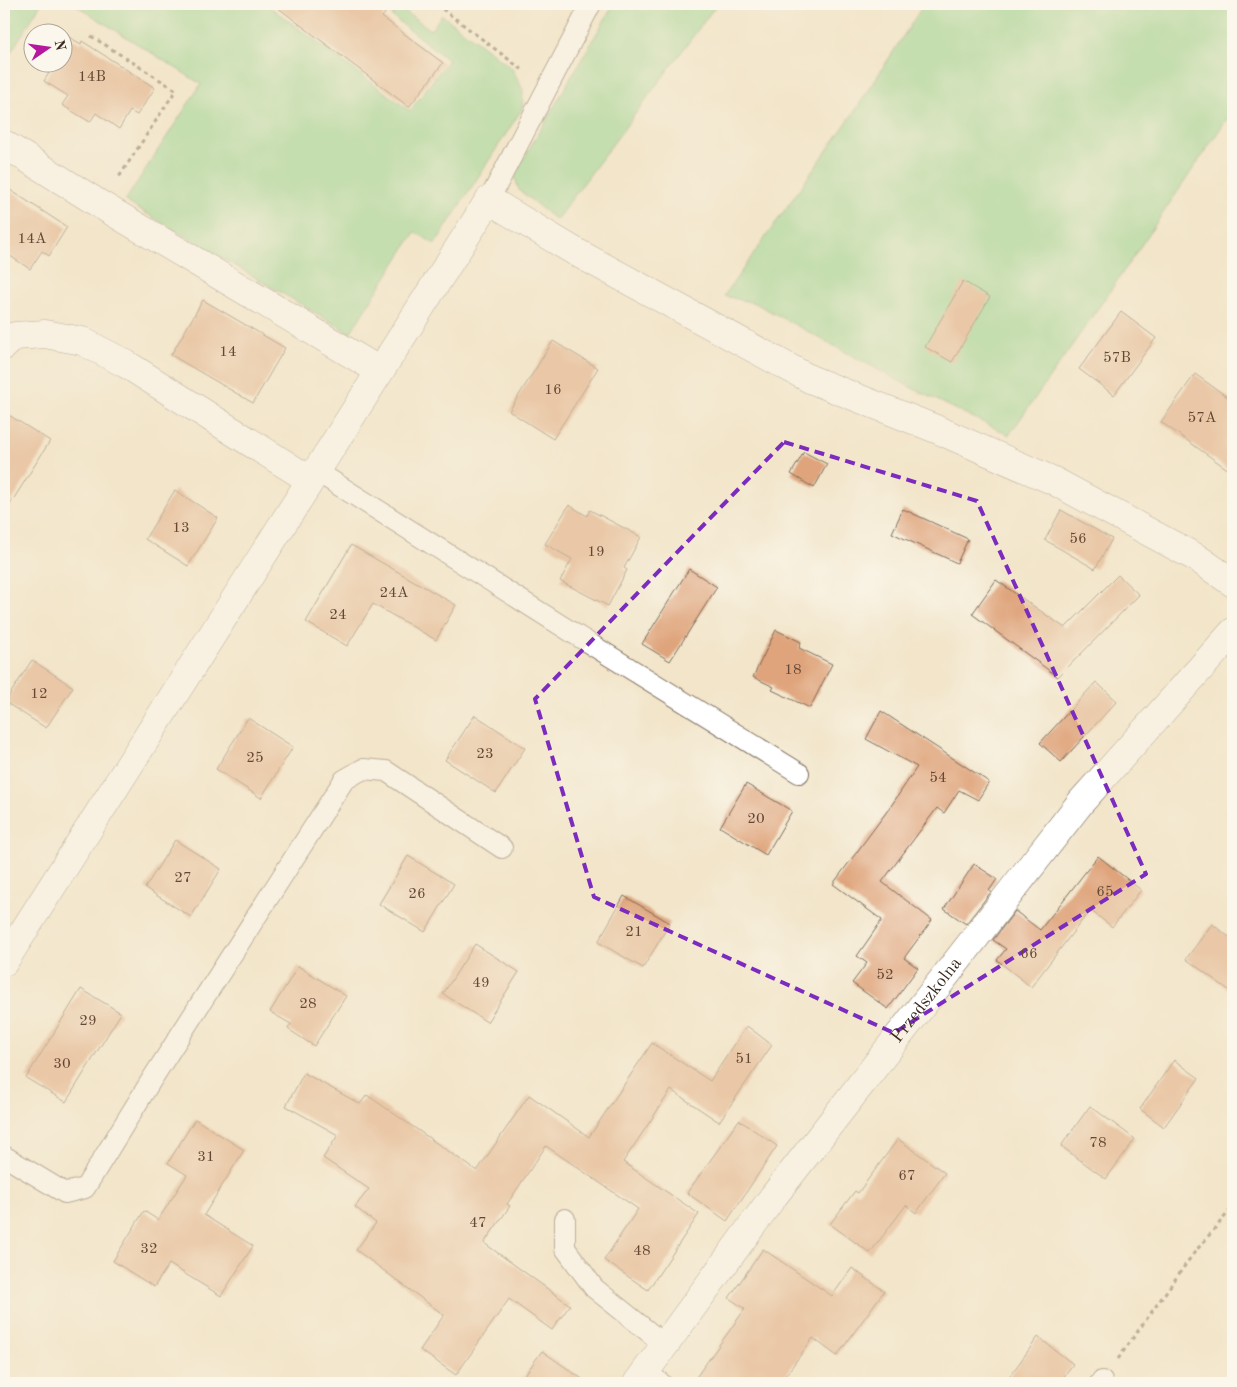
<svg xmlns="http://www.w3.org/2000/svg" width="1237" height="1387" viewBox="0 0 1237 1387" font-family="'Old Standard TT',serif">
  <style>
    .green { fill: #8ed48e; stroke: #647f56 }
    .building { fill: #dfa47b }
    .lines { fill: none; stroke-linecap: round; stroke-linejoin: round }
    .lane-casing { stroke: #7b6b5a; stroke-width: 22 }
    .street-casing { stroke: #7b6b5a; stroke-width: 29 }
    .path { stroke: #7b6b5a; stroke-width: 3; stroke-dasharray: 4 4; stroke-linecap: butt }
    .lane { stroke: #fff; stroke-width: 20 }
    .street { stroke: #fff; stroke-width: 28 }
    .marked { fill: none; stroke: #7b2cbf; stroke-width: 4; stroke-dasharray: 10 6; stroke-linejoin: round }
    .labels { text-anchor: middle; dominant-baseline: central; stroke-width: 5; stroke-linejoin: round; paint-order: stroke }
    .number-label { font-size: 15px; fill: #644835 }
    .street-label { font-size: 18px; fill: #3b2a1e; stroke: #fbf7ec }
  </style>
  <rect width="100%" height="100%" fill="#fbf7ec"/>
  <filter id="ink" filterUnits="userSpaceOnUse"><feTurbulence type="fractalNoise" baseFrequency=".02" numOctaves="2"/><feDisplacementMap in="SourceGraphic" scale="10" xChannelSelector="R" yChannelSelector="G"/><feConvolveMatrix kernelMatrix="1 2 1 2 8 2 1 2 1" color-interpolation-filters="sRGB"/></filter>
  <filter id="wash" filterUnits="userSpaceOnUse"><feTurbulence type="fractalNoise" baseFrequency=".0096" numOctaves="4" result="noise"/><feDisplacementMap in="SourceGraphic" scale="20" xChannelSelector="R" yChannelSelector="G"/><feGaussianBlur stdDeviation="1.12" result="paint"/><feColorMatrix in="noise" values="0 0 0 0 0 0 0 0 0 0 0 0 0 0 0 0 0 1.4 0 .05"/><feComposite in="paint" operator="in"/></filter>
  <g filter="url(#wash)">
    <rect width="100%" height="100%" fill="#f2e5ca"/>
    <!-- green -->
    <path class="green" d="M 8,4 L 41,4 L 4,63 L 4,44 L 10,6 Z
      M 74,4 L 266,4 L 410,111 L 448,60 L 392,16 L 399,7 L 431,30 L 442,15 L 512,68 L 523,90 L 522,109 L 435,244 L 415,232 L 350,333 L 125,201 L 201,84 Z
      M 614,4 L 717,4 L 556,220 L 519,190 L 514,175 Z
      M 924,4 L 1233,4 L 1233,110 L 1108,294 L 1009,435 L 912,388 L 755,303 L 724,296 L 857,108 Z"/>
    <g id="blocks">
      <!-- building -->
      <path class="building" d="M 273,4 L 392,4 L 382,17 L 443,63 L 409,107 Z
        M 62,33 L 81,44 L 82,41 L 155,88 L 137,115 L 130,111 L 119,129 L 96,113 L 90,122 L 62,105 L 68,96 L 44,81 L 56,62 L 62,62 Z
        M 4,186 L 67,227 L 49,256 L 42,251 L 30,269 L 4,252 Z
        M 963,281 L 990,297 L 952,362 L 925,347 Z
        M 203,300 L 285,348 L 253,403 L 171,355 Z
        M 1121,312 L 1156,338 L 1114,395 L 1079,369 Z
        M 553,341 L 598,368 L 553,439 L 509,411 Z
        M 1195,374 L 1233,401 L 1233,473 L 1161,422 Z
        M 4,412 L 50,441 L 4,514 Z
        M 804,452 L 827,464 L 814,488 L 791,474 Z
        M 175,490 L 218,518 L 188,566 L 145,539 Z
        M 569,505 L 587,516 L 590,510 L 641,537 L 624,568 L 627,570 L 608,606 L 560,581 L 572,559 L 545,544 Z
        M 903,509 L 968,539 L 957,563 L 892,533 Z
        M 1061,510 L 1112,539 L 1095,569 L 1045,540 Z
        M 351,545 L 456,605 L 436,640 L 373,604 L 347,646 L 306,622 Z
        M 689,569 L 717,587 L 670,661 L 642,644 Z
        M 1118,575 L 1139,595 L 1058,677 L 972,614 L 996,580 L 1065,628 Z
        M 776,630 L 801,642 L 799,648 L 832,664 L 810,708 L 772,690 L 774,687 L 753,677 Z
        M 32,660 L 73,687 L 46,728 L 5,702 Z
        M 1096,682 L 1117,701 L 1061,762 L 1040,743 Z
        M 881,711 L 989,782 L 978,800 L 959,790 L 944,813 L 937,808 L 882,882 L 932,920 L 904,958 L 918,968 L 888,1009 L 852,983 L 867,963 L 857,956 L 882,920 L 833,884 L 891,806 L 917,767 L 866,739 Z
        M 475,715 L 525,748 L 496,793 L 445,760 Z
        M 248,718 L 293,747 L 261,798 L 216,769 Z
        M 746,784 L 792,811 L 766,855 L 720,827 Z
        M 175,840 L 221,869 L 191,917 L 145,888 Z
        M 408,856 L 454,884 L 425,932 L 379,904 Z
        M 1098,856 L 1141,890 L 1112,927 L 1090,910 L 1031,987 L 997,960 L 1006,949 L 993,940 L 1015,911 L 1040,930 Z
        M 974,864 L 997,879 L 989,891 L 991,892 L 966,924 L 944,909 Z
        M 624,896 L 670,923 L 643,968 L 598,942 Z
        M 1212,924 L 1233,940 L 1233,993 L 1186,959 Z
        M 475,944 L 519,972 L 487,1022 L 443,994 Z
        M 298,966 L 346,996 L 314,1046 L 288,1029 L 291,1024 L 270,1012 Z
        M 81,989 L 121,1013 L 66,1102 L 26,1078 Z
        M 747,1026 L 772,1045 L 719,1122 L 671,1090 L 623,1162 L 699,1214 L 648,1290 L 604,1260 L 638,1209 L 546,1146 L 507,1204 L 510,1206 L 484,1243 L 570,1305 L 552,1330 L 509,1299 L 456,1375 L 420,1350 L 444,1315 L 356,1250 L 376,1223 L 355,1207 L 369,1189 L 323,1158 L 338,1135 L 286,1106 L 304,1073 L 360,1104 L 367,1095 L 477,1171 L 529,1095 L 589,1137 L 652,1043 L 710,1081 Z
        M 1174,1060 L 1199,1078 L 1164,1127 L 1140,1109 Z
        M 1090,1106 L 1135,1139 L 1106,1179 L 1061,1146 Z
        M 195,1119 L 244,1150 L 204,1215 L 253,1246 L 221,1296 L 169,1264 L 154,1287 L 113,1261 L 144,1211 L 158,1220 L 187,1175 L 168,1163 Z
        M 739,1120 L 777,1146 L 727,1221 L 687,1193 Z
        M 898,1139 L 945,1173 L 916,1213 L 906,1205 L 870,1253 L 830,1224 L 855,1191 L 858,1193 Z
        M 763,1249 L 832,1296 L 852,1268 L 884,1291 L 837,1356 L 813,1338 L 780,1383 L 692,1383 L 745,1309 L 729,1298 Z
        M 1038,1337 L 1073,1364 L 1059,1383 L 1005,1383 Z
        M 542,1351 L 588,1383 L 519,1383 Z"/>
    </g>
  </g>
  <g filter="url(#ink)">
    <use href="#blocks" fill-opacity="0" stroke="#7b6b5a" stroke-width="1"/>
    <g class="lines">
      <defs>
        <path id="lane" d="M 489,200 L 591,4
          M 316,471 L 592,645 L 799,773
          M 4,1156 L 65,1193 L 85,1188 L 152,1079 L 344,780 L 363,769 L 386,771 L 502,848
          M 565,1219 L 565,1248 L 594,1288 L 665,1345
          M 645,1372 L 661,1383
          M 1100,1383 L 1102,1381"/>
        <g id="street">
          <path d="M 4,144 L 101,205 L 380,371"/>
          <path d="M 4,346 L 15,336 L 45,334 L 82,341 L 126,364 L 310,480"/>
          <path d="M 4,962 L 489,200 L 574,251 L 810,379 L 936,429 L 1054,481 L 1197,558 L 1233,583"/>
          <path id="s1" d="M 637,1383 L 773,1197 L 1081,802 L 1233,632"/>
        </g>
      </defs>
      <!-- lane casing -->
      <use href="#lane" class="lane-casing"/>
      <!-- street casing -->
      <use href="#street" class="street-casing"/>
      <!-- path -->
      <path class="path" d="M 436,4 L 524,71
        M 91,36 L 176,90 L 119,177
        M 1118,1359 L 1194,1253 L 1233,1207"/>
      <!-- lane -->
      <use href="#lane" class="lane"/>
      <!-- street -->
      <use href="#street" class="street"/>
    </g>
  </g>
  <!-- marked area -->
  <path d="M0 0H1237V1387H0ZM 784,442 L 977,501 L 1146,874 L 894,1033 L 594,897 L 535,699 Z" fill="#f2e5ca" fill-opacity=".55" fill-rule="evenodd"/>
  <path class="marked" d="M 784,442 L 977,501 L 1146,874 L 894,1033 L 594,897 L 535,699 Z"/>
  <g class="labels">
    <!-- number labels -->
    <g class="number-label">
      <text x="92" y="77">14B</text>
      <text x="32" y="239">14A</text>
      <text x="228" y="352">14</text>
      <text x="1117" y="358">57B</text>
      <text x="553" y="390">16</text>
      <text x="1202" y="418">57A</text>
      <text x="181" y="528">13</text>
      <text x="1078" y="539">56</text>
      <text x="596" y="552">19</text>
      <text x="394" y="593">24A</text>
      <text x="338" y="615">24</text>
      <text x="793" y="670">18</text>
      <text x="39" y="694">12</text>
      <text x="485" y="754">23</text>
      <text x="255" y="758">25</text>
      <text x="938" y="778">54</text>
      <text x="756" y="819">20</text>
      <text x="183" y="878">27</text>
      <text x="1105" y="892">65</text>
      <text x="417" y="894">26</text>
      <text x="634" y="932">21</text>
      <text x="1029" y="954">66</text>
      <text x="885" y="975">52</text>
      <text x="481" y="983">49</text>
      <text x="308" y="1004">28</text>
      <text x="88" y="1021">29</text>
      <text x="744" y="1059">51</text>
      <text x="62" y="1064">30</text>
      <text x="1098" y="1143">78</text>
      <text x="206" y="1157">31</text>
      <text x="907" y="1176">67</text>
      <text x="478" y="1223">47</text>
      <text x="149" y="1249">32</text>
      <text x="642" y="1251">48</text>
    </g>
    <!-- street labels -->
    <g class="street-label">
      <text stroke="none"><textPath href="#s1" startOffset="480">Przedszkolna</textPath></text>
    </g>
  </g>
  <!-- margin -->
  <rect width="1237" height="1387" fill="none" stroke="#fbf7ec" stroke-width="20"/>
  <!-- north arrow -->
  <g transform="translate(48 48) rotate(77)"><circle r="24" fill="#fbf7ec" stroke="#aea59a"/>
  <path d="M0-4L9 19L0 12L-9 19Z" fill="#b5179e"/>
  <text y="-8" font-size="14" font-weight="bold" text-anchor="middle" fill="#3b2a1e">N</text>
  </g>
</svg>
